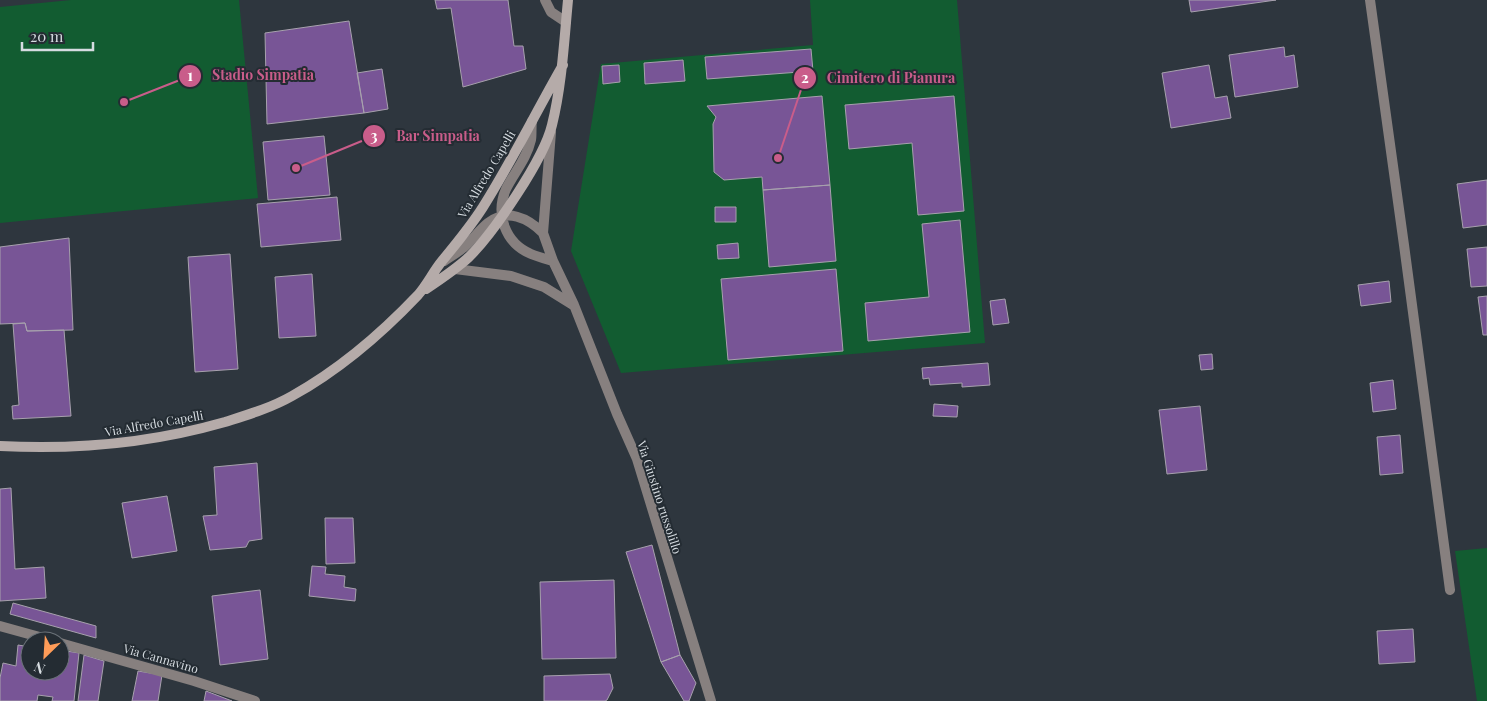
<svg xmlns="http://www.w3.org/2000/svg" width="1487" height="701" viewBox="0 0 1487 701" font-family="'Playfair Display',serif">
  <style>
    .green { fill: #125c31 }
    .building { fill: #785596; stroke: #a7a1ad }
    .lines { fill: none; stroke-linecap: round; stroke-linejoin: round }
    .street { stroke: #87807f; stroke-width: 10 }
    .secondary { stroke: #b5aba9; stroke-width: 10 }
    .labels { text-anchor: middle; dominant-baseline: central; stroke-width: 4; stroke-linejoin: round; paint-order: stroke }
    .street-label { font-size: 12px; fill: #d6dce1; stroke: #242c33 }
    .leader { fill: none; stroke: #c95d8a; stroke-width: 2 }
    .callout-dot { fill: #c95d8a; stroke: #242c33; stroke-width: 2 }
    .mark-label { font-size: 15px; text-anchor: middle; font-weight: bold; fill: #fff }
    .callout-label { font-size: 14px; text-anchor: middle; font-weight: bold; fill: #c95d8a; stroke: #242c33; stroke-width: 4; stroke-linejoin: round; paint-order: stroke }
  </style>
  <rect width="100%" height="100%" fill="#2e363e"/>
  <!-- green -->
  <path class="green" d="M 71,0 L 239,0 L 258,198 L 0,223 L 0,7 Z
    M 810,0 L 957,0 L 985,343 L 621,373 L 571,251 L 601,64 L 813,45 Z
    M 1487,548 L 1487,701 L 1477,701 L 1455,551 Z"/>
  <!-- building -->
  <path class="building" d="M 435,0 L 508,0 L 514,46 L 523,46 L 526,69 L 463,87 L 451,8 L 437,9 Z
    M 1189,0 L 1276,0 L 1191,12 Z
    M 349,21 L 364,113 L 267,124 L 265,33 Z
    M 1284,47 L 1285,57 L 1294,55 L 1298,87 L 1235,97 L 1229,55 Z
    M 811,49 L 813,71 L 707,79 L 705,57 Z
    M 683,60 L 685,81 L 645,84 L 644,63 Z
    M 619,65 L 620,82 L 603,84 L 602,66 Z
    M 1209,65 L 1215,98 L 1227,96 L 1231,118 L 1171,128 L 1162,73 Z
    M 382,69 L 388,109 L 364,113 L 357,73 Z
    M 822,96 L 830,185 L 763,190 L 762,177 L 724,180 L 714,172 L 713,124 L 716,117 L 707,106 Z
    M 954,96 L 964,211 L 918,215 L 912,143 L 849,149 L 845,105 Z
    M 324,136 L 330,195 L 268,200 L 263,142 Z
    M 1487,180 L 1487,225 L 1463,228 L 1457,184 Z
    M 830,185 L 836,261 L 769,267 L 763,190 Z
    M 337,197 L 341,240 L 261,247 L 257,204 Z
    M 715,207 L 736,207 L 736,222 L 715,222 Z
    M 960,220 L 970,332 L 868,341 L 865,303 L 929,297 L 922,224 Z
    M 69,238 L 73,330 L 27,331 L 25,323 L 0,324 L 0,247 Z
    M 738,243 L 739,258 L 718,259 L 717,245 Z
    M 1487,247 L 1487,286 L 1471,287 L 1467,249 Z
    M 230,254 L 238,369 L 195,372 L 188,257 Z
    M 836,269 L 843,351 L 728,360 L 721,279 Z
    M 312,274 L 316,336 L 279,338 L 275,277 Z
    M 1389,281 L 1391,302 L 1361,306 L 1358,285 Z
    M 1487,296 L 1487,335 L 1483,335 L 1478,297 Z
    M 1005,299 L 1009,323 L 993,325 L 990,301 Z
    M 25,323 L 27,331 L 64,330 L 71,416 L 13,419 L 12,406 L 19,405 L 13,324 Z
    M 1212,354 L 1213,369 L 1201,370 L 1199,355 Z
    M 988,363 L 990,385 L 962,387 L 962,383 L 930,385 L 929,378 L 923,379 L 922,368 Z
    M 1393,380 L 1396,409 L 1373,412 L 1370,383 Z
    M 934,404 L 958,406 L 957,417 L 933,416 Z
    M 1200,406 L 1207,470 L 1167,474 L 1159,410 Z
    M 1400,435 L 1403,473 L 1380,475 L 1377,437 Z
    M 257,463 L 262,539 L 249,541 L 246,547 L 210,550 L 203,516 L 217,515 L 214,467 Z
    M 11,488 L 15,569 L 44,567 L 46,598 L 0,601 L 0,489 Z
    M 167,496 L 177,551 L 132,558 L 122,503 Z
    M 325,518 L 353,518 L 355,563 L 326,564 Z
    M 652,545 L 680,655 L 661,662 L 626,552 Z
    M 312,566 L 326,567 L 325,574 L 345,576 L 344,587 L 356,589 L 355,601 L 309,596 Z
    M 614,580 L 616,658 L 542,659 L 540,582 Z
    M 260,590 L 268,659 L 220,665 L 212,596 Z
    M 13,603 L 96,626 L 96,638 L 10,614 Z
    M 1413,629 L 1415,662 L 1379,664 L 1377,631 Z
    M 18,645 L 30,647 L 30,671 L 60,671 L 60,650 L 79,653 L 74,701 L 52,701 L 53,697 L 38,695 L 37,701 L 0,701 L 0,678 L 3,663 L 16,666 Z
    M 84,655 L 104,661 L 98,701 L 78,701 Z
    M 680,655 L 696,683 L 689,701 L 684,701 L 661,662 Z
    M 138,671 L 162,675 L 158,701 L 132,701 Z
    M 610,674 L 613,688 L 607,700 L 605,701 L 544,701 L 544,676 Z
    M 206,691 L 232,701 L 204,701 Z"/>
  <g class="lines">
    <!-- street -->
    <path class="street" d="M 545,0 L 551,12 L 566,22
      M 1370,0 L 1404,245 L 1450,590
      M 532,121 C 531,127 532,134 531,140 C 527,158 514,173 506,189 C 495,214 505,243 531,254 C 538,257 546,259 553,261
      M 551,132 L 543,233 L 553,261 L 574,305 L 617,414 L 637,459 L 711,701
      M 444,261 C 450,257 457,253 463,248 C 472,241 479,230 488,223 C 507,208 528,218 543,233
      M 455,269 L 511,276 L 544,287 L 573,305
      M 0,626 L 54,641
      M 60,643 L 194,681 L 255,701"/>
    <!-- secondary -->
    <path class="secondary" d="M 426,289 C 441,279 456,269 469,257 C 494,232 544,159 552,125 C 562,84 564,42 568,0
      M 0,446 C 75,450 152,443 225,422 C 247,415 271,408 292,396 C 339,370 381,334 418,295 C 427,285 433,272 442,261 C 456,244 471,226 483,207 C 512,161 536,112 563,65"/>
  </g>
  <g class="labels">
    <!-- street labels -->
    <g class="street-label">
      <text transform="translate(486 174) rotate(-59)">Via Alfredo Capelli</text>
      <text transform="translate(154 423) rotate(-10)">Via Alfredo Capelli</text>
      <text transform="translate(660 497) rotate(72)">Via Giustino russolillo</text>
      <text transform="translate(161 658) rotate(16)">Via Cannavino</text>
    </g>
  </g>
  <!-- callouts -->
  <path class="leader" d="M124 102L190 76M778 158L805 78M296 168L374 136"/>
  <g class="callout-dot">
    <circle cx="124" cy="102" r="5"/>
    <circle cx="778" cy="158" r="5"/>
    <circle cx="296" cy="168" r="5"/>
    <circle cx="190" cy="76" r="12"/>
    <circle cx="805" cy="78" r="12"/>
    <circle cx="374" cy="136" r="12"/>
  </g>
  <g class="mark-label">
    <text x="190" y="81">1</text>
    <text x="805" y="83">2</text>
    <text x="374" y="141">3</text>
  </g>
  <g class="callout-label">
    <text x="263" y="80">Stadio Simpatia</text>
    <text x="891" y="83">Cimitero di Pianura</text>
    <text x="438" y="141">Bar Simpatia</text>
  </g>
  <!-- north arrow -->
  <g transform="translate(45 656) rotate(205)"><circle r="24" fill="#242c33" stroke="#6b7279"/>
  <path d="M0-4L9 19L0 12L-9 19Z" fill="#fe9c58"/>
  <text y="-8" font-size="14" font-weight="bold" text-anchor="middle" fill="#d6dce1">N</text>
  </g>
  <!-- scale -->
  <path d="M22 42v8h71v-8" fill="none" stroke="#d6dce1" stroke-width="2.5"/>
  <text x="30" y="42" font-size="15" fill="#d6dce1" stroke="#242c33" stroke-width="4" paint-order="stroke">20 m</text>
</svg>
